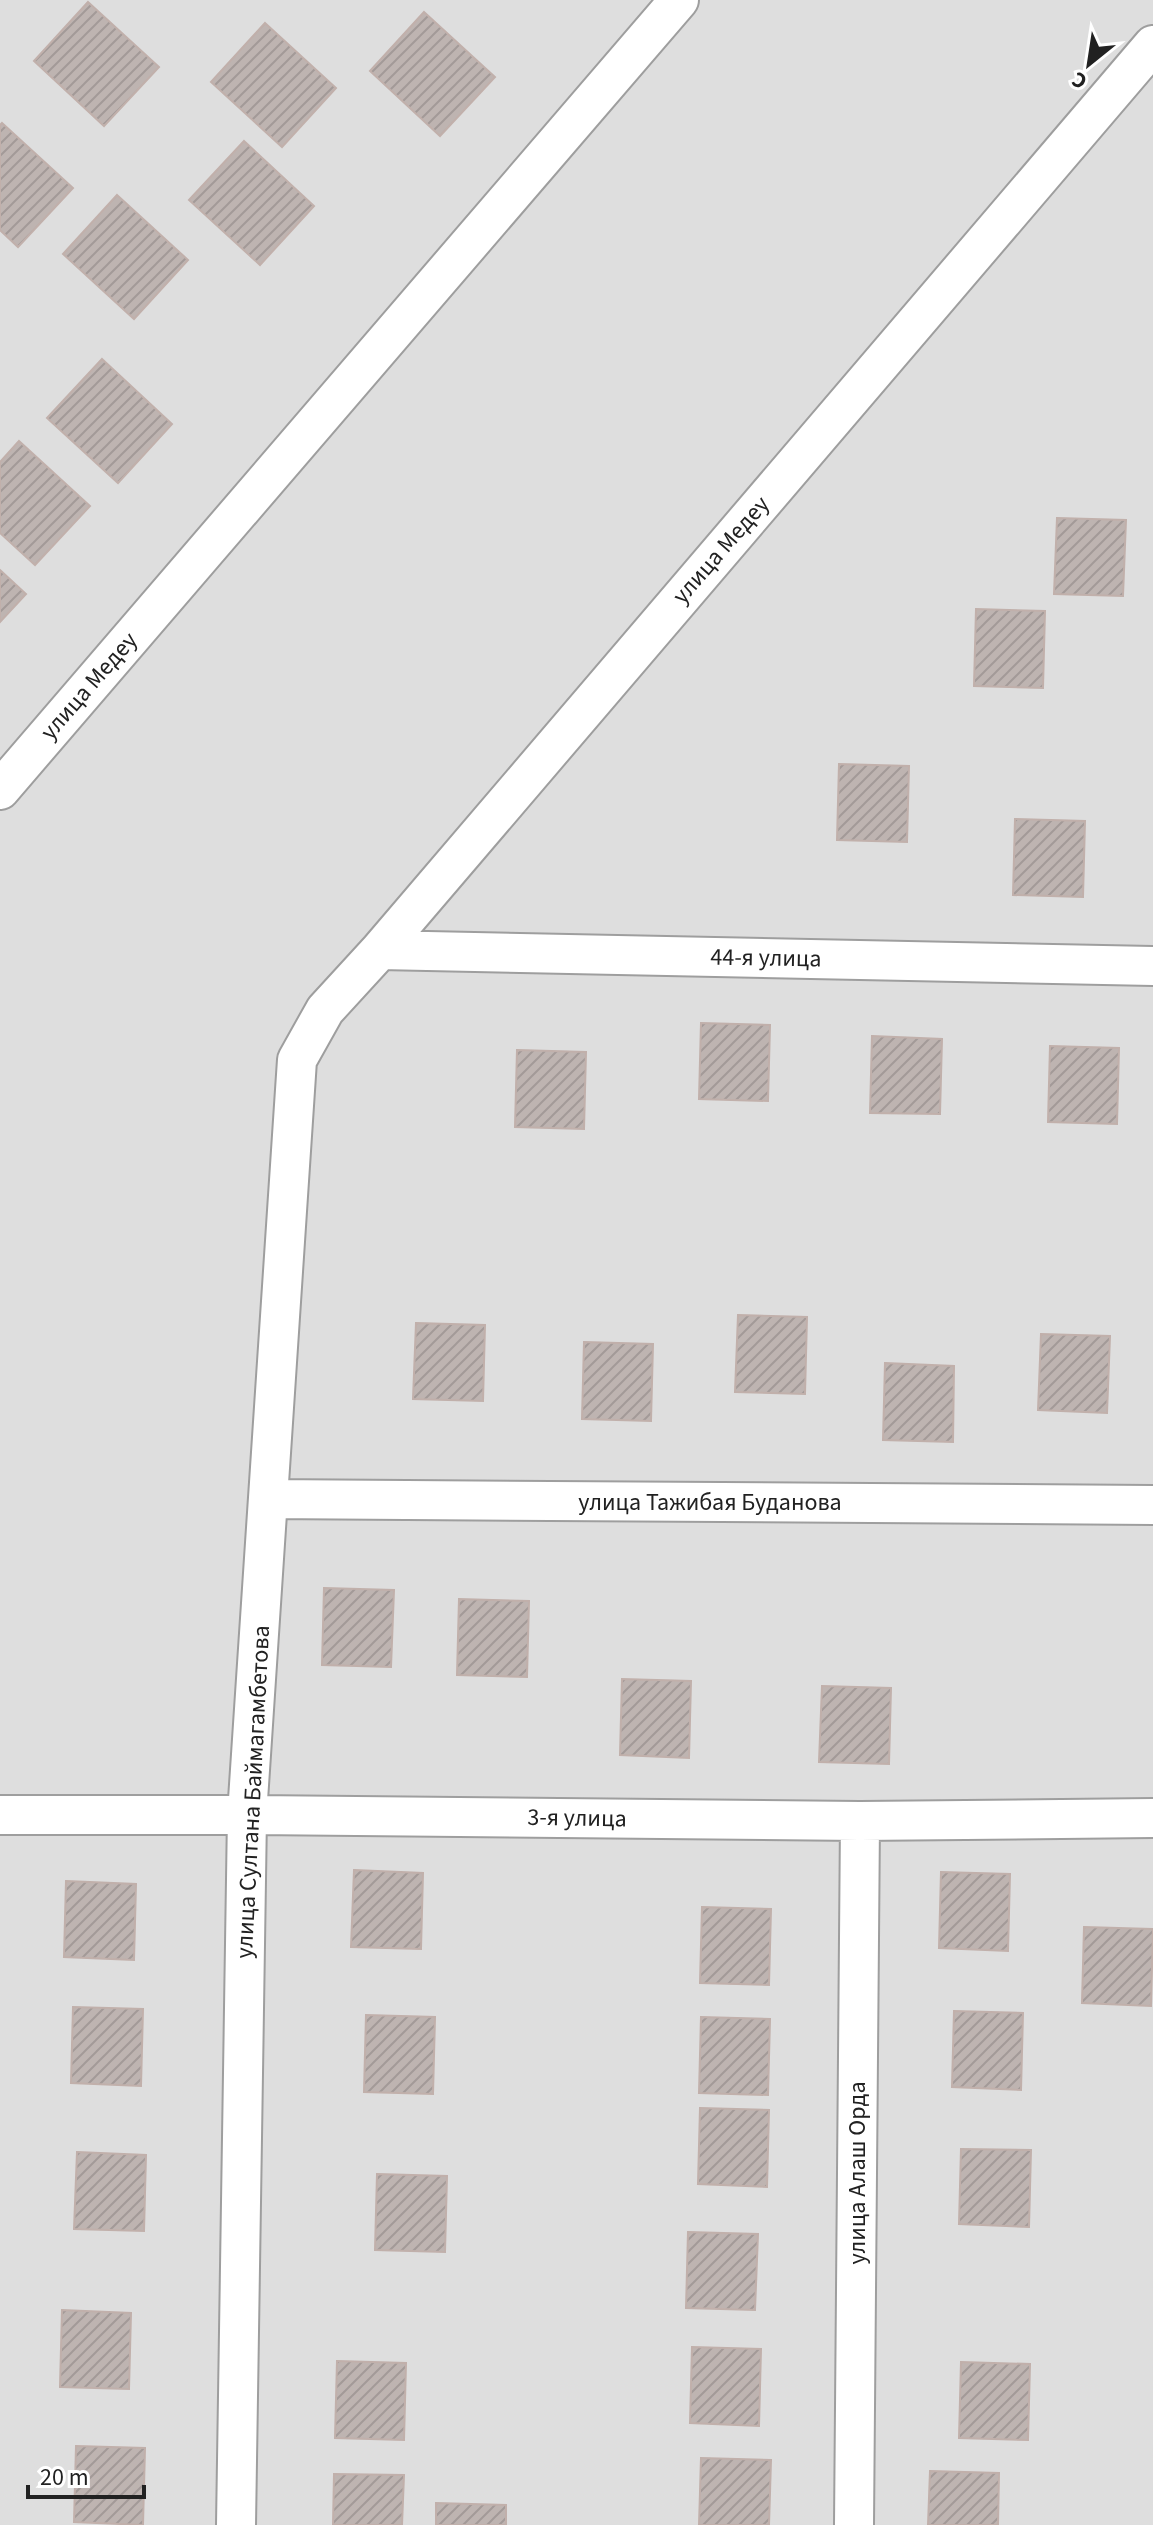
<svg xmlns="http://www.w3.org/2000/svg" width="1153" height="2525" viewBox="0 0 1153 2525" font-family="'Source Sans 3',sans-serif">
  <style>
    .residential { fill: #dedede }
    .building { fill: url(#building-hatch); stroke: #c1b0ab; stroke-width: 2 }
    .lines { fill: none; stroke-linecap: round; stroke-linejoin: round }
    .minor-casing { stroke: #9e9e9e; stroke-width: 42 }
    .minor { stroke: #fff; stroke-width: 38 }
    .labels { text-anchor: middle; dominant-baseline: central; stroke-width: 7; stroke-linejoin: round; paint-order: stroke }
    .street-label { font-size: 24px; fill: #212121; stroke: #fff }
  </style>
  <defs>
    <pattern id="building-hatch" width="6" height="6" patternUnits="userSpaceOnUse" patternTransform="scale(2)"><rect width="6" height="6" fill="#beb4b1"/><path d="M-1 1l2-2M0 6l6-6M5 7l2-2" fill="none" stroke="#a39a98"/></pattern>
  </defs>
  <rect width="100%" height="100%" fill="#f0ece8"/>
  <!-- residential -->
  <path class="residential" d="M 0,0 L 1153,0 L 1153,2525 L 0,2525 Z"/>
  <!-- building -->
  <path class="building" d="M 88,2 L 159,67 L 104,126 L 34,61 Z
    M 424,12 L 495,77 L 440,136 L 370,71 Z
    M 265,23 L 336,88 L 282,147 L 211,82 Z
    M 2,123 L 73,188 L 18,247 L 0,230 L 0,125 Z
    M 244,141 L 314,206 L 260,265 L 189,200 Z
    M 117,195 L 188,260 L 134,319 L 63,254 Z
    M 102,359 L 172,424 L 118,483 L 47,418 Z
    M 19,441 L 90,506 L 35,565 L 0,533 L 0,462 Z
    M 1057,518 L 1126,520 L 1123,596 L 1054,594 Z
    M 0,570 L 26,594 L 0,622 Z
    M 976,609 L 1045,611 L 1043,688 L 974,686 Z
    M 839,764 L 909,766 L 907,842 L 837,840 Z
    M 1015,819 L 1085,821 L 1083,897 L 1013,895 Z
    M 701,1023 L 770,1025 L 768,1101 L 699,1099 Z
    M 872,1036 L 942,1039 L 940,1114 L 870,1113 Z
    M 1050,1046 L 1119,1048 L 1117,1124 L 1048,1122 Z
    M 517,1050 L 586,1052 L 584,1129 L 515,1127 Z
    M 738,1315 L 807,1317 L 805,1394 L 735,1392 Z
    M 416,1323 L 485,1325 L 483,1401 L 413,1399 Z
    M 1041,1334 L 1110,1336 L 1107,1413 L 1038,1410 Z
    M 584,1342 L 653,1344 L 651,1421 L 582,1419 Z
    M 885,1363 L 954,1366 L 953,1442 L 883,1440 Z
    M 324,1588 L 394,1590 L 391,1667 L 322,1665 Z
    M 459,1599 L 529,1601 L 527,1677 L 457,1675 Z
    M 622,1679 L 691,1681 L 689,1758 L 620,1755 Z
    M 822,1686 L 891,1688 L 889,1764 L 819,1762 Z
    M 354,1870 L 423,1873 L 421,1949 L 351,1947 Z
    M 941,1872 L 1010,1874 L 1008,1951 L 939,1948 Z
    M 66,1881 L 136,1884 L 134,1960 L 64,1957 Z
    M 702,1907 L 771,1909 L 769,1985 L 700,1983 Z
    M 1084,1927 L 1153,1929 L 1151,2006 L 1082,2003 Z
    M 73,2007 L 143,2009 L 141,2086 L 71,2083 Z
    M 954,2011 L 1023,2013 L 1021,2090 L 952,2087 Z
    M 366,2015 L 435,2017 L 433,2094 L 364,2092 Z
    M 701,2017 L 770,2019 L 768,2095 L 699,2093 Z
    M 700,2108 L 769,2110 L 767,2187 L 698,2184 Z
    M 961,2149 L 1031,2150 L 1029,2227 L 959,2224 Z
    M 77,2152 L 146,2155 L 144,2231 L 74,2229 Z
    M 377,2174 L 447,2176 L 445,2252 L 375,2250 Z
    M 688,2232 L 758,2234 L 755,2310 L 686,2308 Z
    M 62,2310 L 131,2313 L 129,2389 L 60,2387 Z
    M 692,2347 L 761,2349 L 759,2426 L 690,2423 Z
    M 337,2361 L 406,2363 L 404,2440 L 335,2438 Z
    M 961,2362 L 1030,2364 L 1028,2440 L 959,2438 Z
    M 76,2446 L 145,2448 L 143,2525 L 74,2522 Z
    M 701,2458 L 771,2460 L 769,2525 L 699,2525 Z
    M 930,2471 L 999,2473 L 998,2525 L 928,2525 Z
    M 334,2474 L 404,2475 L 402,2525 L 333,2525 Z
    M 436,2503 L 506,2505 L 506,2525 L 436,2525 Z"/>
  <g class="lines">
    <defs>
      <path id="minor" d="M 0,790 L 679,0
        M 380,950 L 1153,966
        M 268,1499 L 1153,1505
        M 0,1815 L 247,1815 L 860,1821 L 1153,1818
        M 236,2525 L 247,1815 L 297,1060 L 325,1010 L 380,950 L 1153,45
        M 854,2525 L 860,1821"/>
    </defs>
    <!-- minor casing -->
    <use href="#minor" class="minor-casing"/>
    <!-- minor -->
    <use href="#minor" class="minor"/>
  </g>
  <g class="labels">
    <!-- street labels -->
    <g class="street-label">
      <text transform="translate(721 550) rotate(-49)">улица Медеу</text>
      <text transform="translate(89 686) rotate(-49)">улица Медеу</text>
      <text transform="translate(766 958) rotate(1)">44-я улица</text>
      <text x="710" y="1502">улица Тажибая Буданова</text>
      <text transform="translate(253 1792) rotate(-87)">улица Султана Баймагамбетова</text>
      <text transform="translate(577 1818) rotate(1)">3-я улица</text>
      <text transform="translate(857 2173) rotate(-90)">улица Алаш Орда</text>
    </g>
  </g>
  <!-- north arrow -->
  <g transform="translate(1089 64) rotate(210)" stroke="#ffffff" stroke-width="6" paint-order="stroke">
  <path d="M0-6L14 30L0 20L-14 30Z" fill="#212121"/>
  <text y="-12" font-size="22" font-weight="bold" text-anchor="middle" fill="#212121">С</text>
  </g>
  <!-- scale -->
  <path d="M28 2485v12h116v-12" fill="none" stroke="#212121" stroke-width="4"/>
  <text x="40" y="2485" font-size="24" fill="#212121" stroke="#ffffff" stroke-width="6" paint-order="stroke">20 m</text>
</svg>
